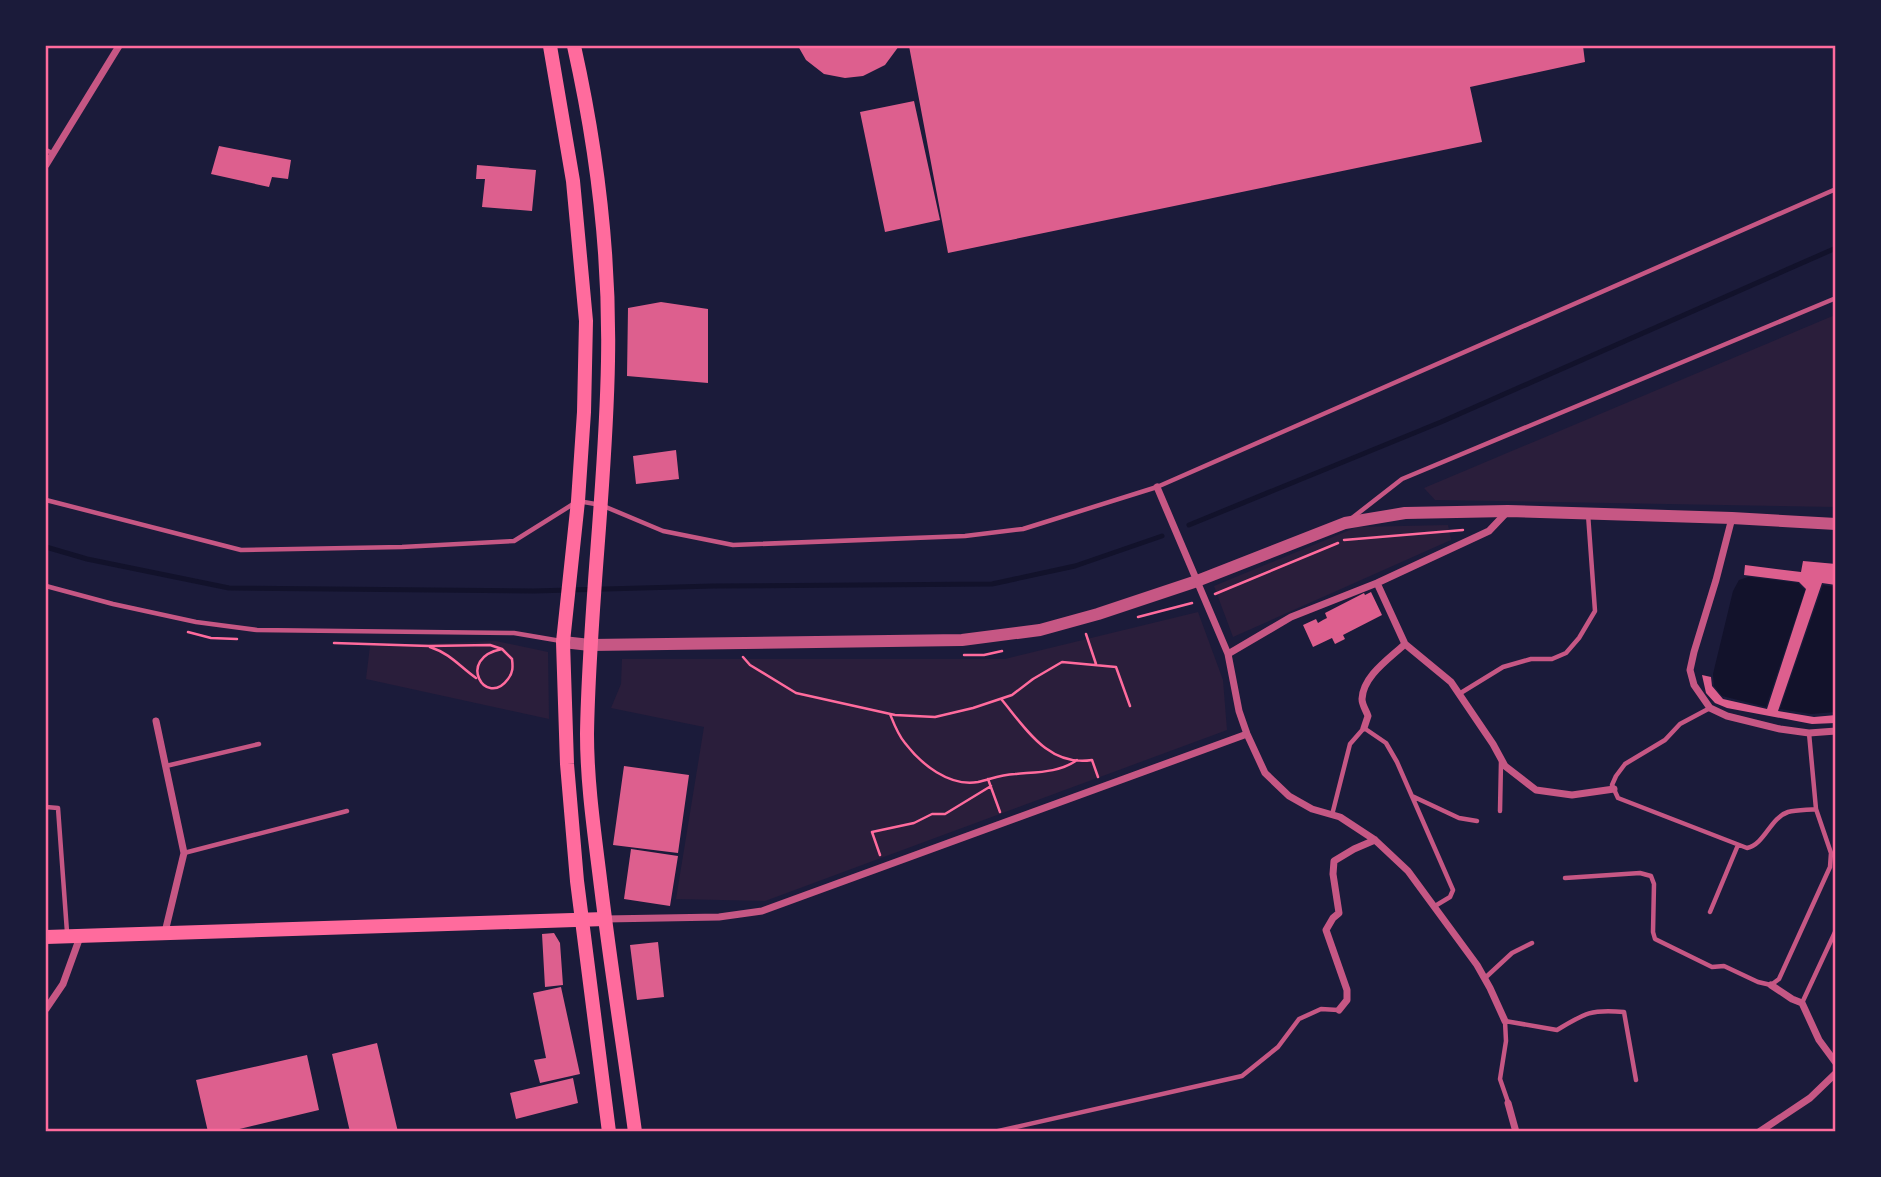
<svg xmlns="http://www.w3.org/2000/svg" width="1881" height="1177" viewBox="0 0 1881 1177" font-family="Rubik,sans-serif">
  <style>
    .green { fill: #2a1e3b }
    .water { fill: #12122b }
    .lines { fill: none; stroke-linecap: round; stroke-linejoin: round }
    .stream { stroke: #12122b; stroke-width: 5 }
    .building { fill: #dd5f8e }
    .path { stroke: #ff6b9d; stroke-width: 2.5 }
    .service { stroke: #c65784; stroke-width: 4.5 }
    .minor { stroke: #c65784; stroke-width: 7 }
    .tertiary { stroke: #c65784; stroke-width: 12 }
    .secondary { stroke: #ff6b9d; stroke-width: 14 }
    .primary { stroke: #ff6b9d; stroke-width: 14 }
    .neatline { fill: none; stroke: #ff6b9d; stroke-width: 2.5 }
  </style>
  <rect width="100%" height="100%" fill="#1b1b3a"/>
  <!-- green -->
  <path class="green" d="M 1835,315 L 1835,507 L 1435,500 L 1424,488 Z
    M 1448,525 L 1451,540 L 1233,637 L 1214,586 L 1357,527 Z
    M 1198,612 L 1223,680 L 1227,730 L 765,901 L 676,899 L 704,727 L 611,708 L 621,684 L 622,659 L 1005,659 Z
    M 496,641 L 548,652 L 549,719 L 366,679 L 370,646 Z"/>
  <!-- water -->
  <path class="water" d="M 1748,577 L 1798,583 L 1805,590 L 1766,707 L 1722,696 L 1714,686 L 1713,674 L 1733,591 L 1739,580 Z
    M 1823,585 L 1835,587 L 1835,712 L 1811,714 L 1780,709 Z"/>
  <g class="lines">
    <!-- stream -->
    <path class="stream" d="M 1189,525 L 1441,422 L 1836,248
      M 46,547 L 87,559 L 229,588 L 534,591 L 713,586 L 992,584 L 1075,566 L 1162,536"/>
  </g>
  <!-- building -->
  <path class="building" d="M 798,46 L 899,46 L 885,65 L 863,76 L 845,78 L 824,74 L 806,60 Z
    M 909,46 L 1583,46 L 1585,62 L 1470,87 L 1482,142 L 948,253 Z
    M 914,101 L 940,220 L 885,232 L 860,112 Z
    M 219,146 L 291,160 L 288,179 L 272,177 L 269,187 L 211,174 Z
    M 477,165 L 536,170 L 532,211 L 482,207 L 485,179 L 476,179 Z
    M 661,302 L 708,309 L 708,383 L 627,376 L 628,308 Z
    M 676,450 L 679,479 L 636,484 L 633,456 Z
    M 1803,561 L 1836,564 L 1836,585 L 1822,583 L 1778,711 L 1814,717 L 1836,715 L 1836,723 L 1812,724 L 1727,708 L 1715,703 L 1706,693 L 1702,675 L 1711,677 L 1712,686 L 1723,699 L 1767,709 L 1806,589 L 1799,582 L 1744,575 L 1745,565 L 1801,572 Z
    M 1371,592 L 1382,615 L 1343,635 L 1345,639 L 1335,644 L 1332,638 L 1313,647 L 1303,625 L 1316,619 L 1318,623 L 1323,620 L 1327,618 L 1325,613 L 1364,593 L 1365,595 Z
    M 624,766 L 689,775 L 678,853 L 613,845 Z
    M 631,849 L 678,856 L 670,906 L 624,899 Z
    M 554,933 L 560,943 L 563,985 L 545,987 L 542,934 Z
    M 658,942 L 664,997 L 637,1000 L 630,945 Z
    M 561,987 L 580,1074 L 540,1083 L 534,1060 L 546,1058 L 533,993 Z
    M 377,1043 L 398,1132 L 350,1132 L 332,1054 Z
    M 307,1055 L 319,1110 L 227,1132 L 208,1132 L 196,1080 Z
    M 573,1078 L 578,1103 L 516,1119 L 510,1093 Z"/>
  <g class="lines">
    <!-- path -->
    <path class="path" d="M 1344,540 L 1463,530
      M 1215,594 L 1338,543
      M 1138,617 L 1192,603
      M 188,632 L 211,638 L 237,639
      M 1086,634 L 1096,664
      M 334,643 L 429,646 L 490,645 L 502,649 L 512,659 C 513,667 513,673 508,679 C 486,709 455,658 502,649
      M 430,647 C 451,654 459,666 476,678
      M 964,655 L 984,655 L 1002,651
      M 743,657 L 750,665 L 796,693 L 895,715 L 935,717 L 973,708 L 1012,695 L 1033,679 L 1062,662 L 1116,667 L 1130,706
      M 1002,700 C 1026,729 1049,767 1092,760 L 1098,777
      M 890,714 C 894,724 898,735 905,743 C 921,764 949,787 978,782 C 991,779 1000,775 1015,774 C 1036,772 1059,773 1077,760
      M 988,779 L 1000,812
      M 880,855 L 872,832 L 914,823 L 932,814 L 945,814 L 991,786"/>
    <!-- service -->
    <path class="service" d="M 46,150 L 52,153
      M 46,500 L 241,550 L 402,547 L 514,541 L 578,501 L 601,505 L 663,531 L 733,545 L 965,536 L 1023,529 L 1157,487 L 1836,189
      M 1352,518 L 1402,479 L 1836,298
      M 46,586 L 113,604 L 196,622 L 257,630 L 514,633 L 561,641
      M 1459,694 L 1503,667 L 1531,659 L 1552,659 L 1566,653 L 1579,638 L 1595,611 L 1588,514
      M 1710,708 L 1680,724 L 1665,740 L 1625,764 L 1616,776 L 1612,785 L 1618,798 L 1747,848 C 1765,844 1770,818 1788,812 C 1797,810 1808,810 1816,809
      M 166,766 L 259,744
      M 1412,796 L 1459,818 L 1477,821
      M 46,807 L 58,808 L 67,932
      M 1500,811 L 1501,762
      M 1332,815 L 1350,744 L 1364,728 L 1386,743 L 1397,762 L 1453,890 L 1450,897 L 1435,906
      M 184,853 L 347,811
      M 1565,878 L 1640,873 L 1651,876 L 1654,884 L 1653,932 L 1655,939 L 1712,967 L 1724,966 L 1758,982 L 1771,985 L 1779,979 L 1830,867 L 1831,853 L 1816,809 L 1809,733
      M 1710,912 L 1738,845
      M 1485,978 L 1512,953 L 1532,943
      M 1802,1003 L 1836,930
      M 1508,1102 L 1500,1079 L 1506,1041 L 1505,1021 L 1557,1030 C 1585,1013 1591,1009 1624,1012 L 1636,1080
      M 994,1132 L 1242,1076 L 1278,1047 L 1299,1019 L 1321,1009 L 1338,1010"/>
    <!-- minor -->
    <path class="minor" d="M 46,165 L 119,46
      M 1157,487 L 1228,654 L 1239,711 L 1247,734 L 1265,773 L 1289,796 L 1312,809 L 1340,817 L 1375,840 L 1408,871 L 1477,965 L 1490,988 L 1505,1021
      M 1732,518 L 1716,580 L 1694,652 L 1690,670 L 1694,685 L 1710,708 L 1727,716 L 1780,729 L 1809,733 L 1836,731
      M 1377,583 L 1405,644 L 1451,682 L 1493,744 L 1505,766 L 1536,790 L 1572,795 L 1614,789
      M 1228,654 L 1291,617 L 1377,583 L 1489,531 L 1508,511
      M 156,721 L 184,853 L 165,932
      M 1364,728 L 1368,716 C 1366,710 1362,705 1362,699 C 1363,676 1389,659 1405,644
      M 605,919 L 719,917 L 762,911 L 1247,734
      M 1771,985 L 1792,999 L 1802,1003 L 1819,1040 L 1836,1063
      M 46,1009 L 63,984 L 80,937
      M 1339,1010 L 1347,1000 L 1347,990 L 1326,930 L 1333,918 L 1339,913 L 1333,874 L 1334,861 L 1354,849 L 1375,840
      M 1508,1103 L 1516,1132
      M 1759,1132 L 1810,1098 L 1836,1073"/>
    <!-- tertiary -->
    <path class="tertiary" d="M 563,642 L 590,645 L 962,640 L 1040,630 L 1098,614 L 1197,581 L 1345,523 L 1405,513 L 1508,511 L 1732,518 L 1836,524"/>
    <!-- secondary -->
    <path class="secondary" d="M 46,937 L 605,919"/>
    <!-- primary -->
    <path class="primary" d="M 550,46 L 573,181 L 586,321 L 584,412 L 578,501 L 563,642 L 567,764 L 577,881 L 609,1132
      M 574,46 C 597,149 610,255 608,361 C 606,486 589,609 587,734 C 587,785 595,837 601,887 C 611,969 624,1050 635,1132"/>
  </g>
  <!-- border -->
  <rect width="1881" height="1177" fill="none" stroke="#1b1b3a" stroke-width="94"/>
  <rect x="47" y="47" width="1787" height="1083" class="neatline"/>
</svg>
